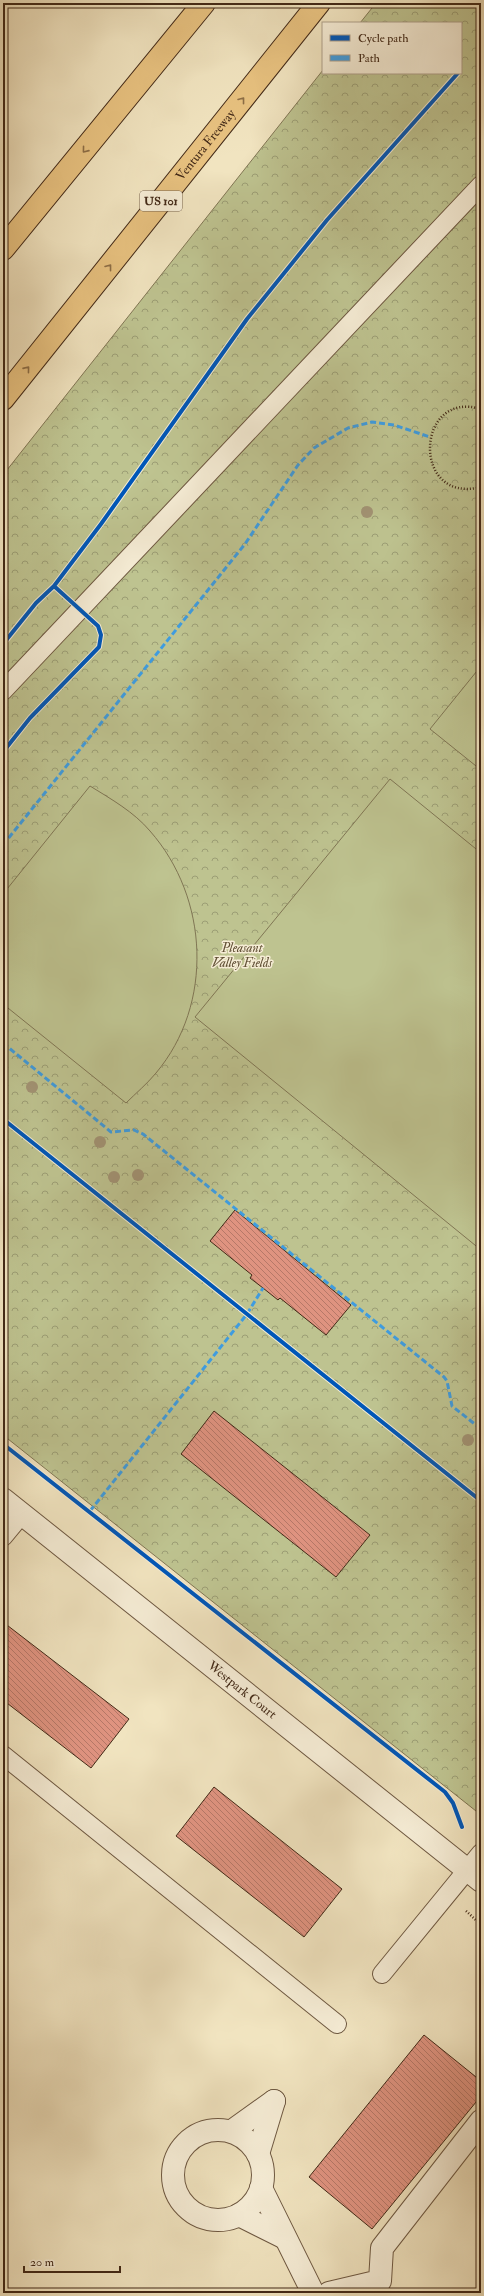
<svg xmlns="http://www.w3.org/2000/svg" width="484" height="2296" viewBox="0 0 484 2296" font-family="'IM FELL Double Pica',serif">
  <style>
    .park { fill: url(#park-crowns); stroke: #807654 }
    .pitch { fill: #bec390; stroke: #807654 }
    .building { fill: url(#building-back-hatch); stroke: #422917 }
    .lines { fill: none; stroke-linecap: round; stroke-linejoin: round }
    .service-casing { stroke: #6e5841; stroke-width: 20 }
    .minor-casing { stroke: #6e5841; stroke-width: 24 }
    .motorway-casing { stroke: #422917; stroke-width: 24 }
    .path { stroke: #422917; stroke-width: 2.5; stroke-dasharray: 1 2; stroke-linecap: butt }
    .service { stroke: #f6edd6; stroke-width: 18 }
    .minor { stroke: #f6edd6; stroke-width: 22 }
    .motorway { stroke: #e8c280; stroke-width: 22 }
    .quiet { stroke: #3f9cdf; stroke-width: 3; stroke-dasharray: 6 3; stroke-linecap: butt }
    .cycleway-casing { stroke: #f6edd6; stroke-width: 6 }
    .cycleway { stroke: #0057b8; stroke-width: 4 }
    .tree { fill: #a29374 }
    .oneway { stroke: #8d6e46 }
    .labels { text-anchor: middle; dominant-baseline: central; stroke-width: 3; stroke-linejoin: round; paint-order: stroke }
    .shield { fill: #f6edd6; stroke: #786450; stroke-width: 1 }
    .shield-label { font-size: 12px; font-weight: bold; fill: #422917 }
    .street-label { font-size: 13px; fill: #422917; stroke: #f6edd6 }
    .park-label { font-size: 13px; font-style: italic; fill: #615035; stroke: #f6edd6 }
  </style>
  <defs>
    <pattern id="park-crowns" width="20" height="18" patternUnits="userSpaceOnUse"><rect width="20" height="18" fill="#bec390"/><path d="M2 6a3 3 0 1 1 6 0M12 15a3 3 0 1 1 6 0" fill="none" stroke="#9c9e75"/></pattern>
    <pattern id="building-back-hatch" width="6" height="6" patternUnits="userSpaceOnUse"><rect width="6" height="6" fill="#df9380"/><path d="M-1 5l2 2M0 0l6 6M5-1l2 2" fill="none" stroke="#b67868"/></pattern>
  </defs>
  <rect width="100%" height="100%" fill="#f1e4c0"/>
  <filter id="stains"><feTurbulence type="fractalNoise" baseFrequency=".005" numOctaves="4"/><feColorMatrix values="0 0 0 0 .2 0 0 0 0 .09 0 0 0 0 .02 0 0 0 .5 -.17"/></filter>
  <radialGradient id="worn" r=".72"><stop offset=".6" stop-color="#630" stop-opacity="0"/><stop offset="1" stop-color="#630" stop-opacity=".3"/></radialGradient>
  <!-- park -->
  <path class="park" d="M 376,3 L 481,3 L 481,1815 L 3,1435 L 3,475 L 323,70 L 323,73 L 461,73 L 461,23 L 360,23 Z"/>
  <!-- pitch -->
  <path class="pitch" d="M 481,666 L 481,770 L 430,729 Z
    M 390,779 L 481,853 L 481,1250 L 195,1017 Z
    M 90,786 C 111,799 134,812 150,831 C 209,898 214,1004 156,1073 C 147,1084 136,1093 126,1103 L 3,1004 L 3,894 Z"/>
  <!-- building -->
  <path class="building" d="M 235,1210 L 351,1305 L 326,1335 L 280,1298 L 278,1300 L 263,1288 L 250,1278 L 252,1275 L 210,1241 Z
    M 214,1411 L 370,1535 L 336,1577 L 181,1454 Z
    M 3,1622 L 129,1719 L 91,1768 L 3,1700 Z
    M 214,1787 L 342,1889 L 304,1937 L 176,1836 Z
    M 424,2035 L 481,2081 L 481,2096 L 372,2229 L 309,2177 Z"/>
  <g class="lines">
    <defs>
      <path id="service" d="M 3,691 L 481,185
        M 3,1537 L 22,1514
        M 3,1755 L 337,2024
        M 382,1974 L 481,1853"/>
      <g id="minor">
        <path id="s1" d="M 3,1499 L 481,1881"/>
        <circle cx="218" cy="2175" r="45"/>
        <path d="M 232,2131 L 274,2101"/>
        <path d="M 258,2154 L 274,2101"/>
        <path d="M 261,2188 L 313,2293"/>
        <path d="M 239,2215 L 285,2238"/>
        <path d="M 329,2293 L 380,2281 L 382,2248 L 481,2121"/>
      </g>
      <g id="motorway">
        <path d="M 3,249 L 204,3"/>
        <path id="s2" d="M 3,399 L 319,3"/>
      </g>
    </defs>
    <!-- service casing -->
    <use href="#service" class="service-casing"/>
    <!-- minor casing -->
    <use href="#minor" class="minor-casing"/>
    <!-- motorway casing -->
    <use href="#motorway" class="motorway-casing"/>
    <!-- path -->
    <path class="path" d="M 481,409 C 415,389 411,505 481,487
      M 466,1911 L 477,1921 L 481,1915"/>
    <!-- service -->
    <use href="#service" class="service"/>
    <!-- minor -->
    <use href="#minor" class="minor"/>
    <!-- motorway -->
    <use href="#motorway" class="motorway"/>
    <!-- quiet -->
    <path class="quiet" d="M 3,845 L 245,544 L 298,465 L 314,448 L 348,428 L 372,422 L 394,425 L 430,437
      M 3,1043 L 111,1132 L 134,1130 L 143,1134 L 444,1377 L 447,1381 L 452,1406 L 481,1429
      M 90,1511 L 247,1314 L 263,1288"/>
    <defs>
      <path id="cycleway" d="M 3,644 L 36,603 L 54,586 L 101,524 L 247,319 L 327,220 L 458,73
        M 3,752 L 30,718 L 99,647 L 101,635 L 98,626 L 54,586
        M 3,1119 L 481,1501
        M 3,1444 L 445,1792 L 453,1803 L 462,1827"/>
    </defs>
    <!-- cycleway casing -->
    <use href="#cycleway" class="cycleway-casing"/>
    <!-- cycleway -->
    <use href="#cycleway" class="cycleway"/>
  </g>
  <!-- trees -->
  <g class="tree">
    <circle cx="367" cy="512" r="6"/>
    <circle cx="32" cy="1087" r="6"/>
    <circle cx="100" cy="1142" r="6"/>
    <circle cx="138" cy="1175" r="6"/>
    <circle cx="114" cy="1177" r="6"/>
    <circle cx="468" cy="1440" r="6"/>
  </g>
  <!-- one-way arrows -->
  <defs><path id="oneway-chevron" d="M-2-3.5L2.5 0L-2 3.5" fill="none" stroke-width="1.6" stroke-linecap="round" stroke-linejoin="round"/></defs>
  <g class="oneway">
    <use href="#oneway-chevron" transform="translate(242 100) rotate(-52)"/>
    <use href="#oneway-chevron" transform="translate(85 150) rotate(129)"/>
    <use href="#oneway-chevron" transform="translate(109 267) rotate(-52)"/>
    <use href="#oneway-chevron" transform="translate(27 369) rotate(-51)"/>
  </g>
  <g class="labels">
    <!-- shield labels -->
    <rect class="shield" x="140" y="191" width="42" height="20" rx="3"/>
    <g class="shield-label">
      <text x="161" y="201">US 101</text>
    </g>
    <!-- street labels -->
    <g class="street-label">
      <text stroke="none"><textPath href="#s2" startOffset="325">Ventura Freeway</textPath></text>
      <text stroke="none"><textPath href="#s1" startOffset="306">Westpark Court</textPath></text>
    </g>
    <!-- park labels -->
    <g class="park-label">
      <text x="242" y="948">Pleasant<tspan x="242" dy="15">Valley Fields</tspan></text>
    </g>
  </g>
  <!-- margin -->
  <rect width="484" height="2296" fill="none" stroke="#f1e4c0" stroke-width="16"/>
  <rect x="4" y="4" width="476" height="2288" fill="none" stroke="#422917" stroke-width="2"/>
  <rect x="8" y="8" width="468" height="2280" fill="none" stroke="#422917"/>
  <!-- legend -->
  <rect x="322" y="22" width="140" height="52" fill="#f6edd6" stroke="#ae9f8a"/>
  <rect x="330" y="35" width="20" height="6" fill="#0057b8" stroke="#ae9f8a"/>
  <text x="358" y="42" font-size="12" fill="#422917">Cycle path</text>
  <rect x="330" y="55" width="20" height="6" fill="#3f9cdf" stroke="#ae9f8a"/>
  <text x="358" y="62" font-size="12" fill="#422917">Path</text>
  <!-- scale -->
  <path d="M24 2266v6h96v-6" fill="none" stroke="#422917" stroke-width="2"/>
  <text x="30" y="2266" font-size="12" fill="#422917" stroke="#f6edd6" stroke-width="3" paint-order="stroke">20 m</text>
  <rect width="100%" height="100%" filter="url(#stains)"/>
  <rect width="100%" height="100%" fill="url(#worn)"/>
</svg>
